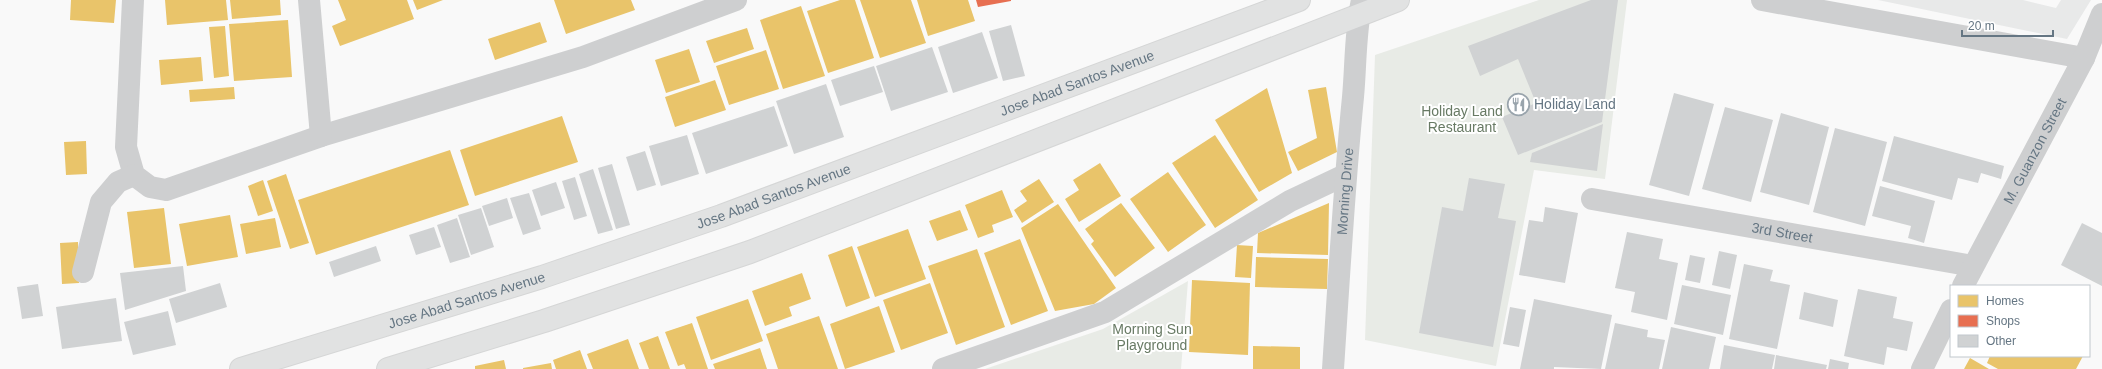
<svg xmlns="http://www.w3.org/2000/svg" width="2102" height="369" viewBox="0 0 2102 369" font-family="Arial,sans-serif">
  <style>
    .built { fill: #e8e9e9 }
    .green { fill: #e8ebe6 }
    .homes { fill: #e9c46a }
    .shops { fill: #e76f51 }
    .building { fill: #d0d2d3 }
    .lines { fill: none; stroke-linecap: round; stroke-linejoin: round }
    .highway-casing { stroke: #d5d6d6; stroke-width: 24 }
    .minor { stroke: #cecfd0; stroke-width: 22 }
    .highway { stroke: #e1e2e2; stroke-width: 22 }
    .labels { text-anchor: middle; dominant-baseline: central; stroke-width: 4; stroke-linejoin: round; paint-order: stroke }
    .street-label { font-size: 14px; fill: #657683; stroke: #fff }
    .poi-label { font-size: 14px; fill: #657683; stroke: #fff; text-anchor: start }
    .park-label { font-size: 14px; fill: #687a64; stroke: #fff }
  </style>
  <rect width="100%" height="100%" fill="#f9f9f9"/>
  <!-- built -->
  <path class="built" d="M 1878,0 L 2023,0 L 2056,8 L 2061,0 L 2091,0 L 2067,39 Z"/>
  <!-- green -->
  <path class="green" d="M 1539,0 L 1627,0 L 1605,179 L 1534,170 L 1496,366 L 1365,340 L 1375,55 Z
    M 1188,281 L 1181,369 L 985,369 L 1103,329 Z"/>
  <!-- homes -->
  <path class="homes" d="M 71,0 L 116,0 L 114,23 L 70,20 Z
    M 165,0 L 226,0 L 228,20 L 167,25 Z
    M 230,0 L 280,0 L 281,15 L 232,19 Z
    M 338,0 L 407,0 L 414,19 L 340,46 L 332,26 L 346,20 Z
    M 413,0 L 443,0 L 417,10 Z
    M 554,0 L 631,0 L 635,10 L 566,34 Z
    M 840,0 L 855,0 L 874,58 L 828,73 L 807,11 Z
    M 860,0 L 911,0 L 926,43 L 880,58 Z
    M 917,0 L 968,0 L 975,21 L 928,36 Z
    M 801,6 L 825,76 L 783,89 L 760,20 Z
    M 288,20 L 292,77 L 234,81 L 229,24 Z
    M 540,22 L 547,42 L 495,60 L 488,39 Z
    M 225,26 L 229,76 L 214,78 L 209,27 Z
    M 747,28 L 754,49 L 714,63 L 706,41 Z
    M 689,49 L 700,82 L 666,93 L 655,60 Z
    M 766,50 L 779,89 L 729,105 L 716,66 Z
    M 201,57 L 203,81 L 161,85 L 159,60 Z
    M 715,80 L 726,110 L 675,127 L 665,97 Z
    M 234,87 L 235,99 L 190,102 L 189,90 Z
    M 1326,87 L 1337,152 L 1298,171 L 1288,152 L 1317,138 L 1308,90 Z
    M 1267,88 L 1292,173 L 1259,192 L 1215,120 Z
    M 562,116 L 578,162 L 475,196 L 460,150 Z
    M 1215,135 L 1258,200 L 1215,228 L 1172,163 Z
    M 86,141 L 87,174 L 66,175 L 64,142 Z
    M 450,150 L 469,205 L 316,255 L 298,200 Z
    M 1100,163 L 1121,196 L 1079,222 L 1065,199 L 1079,190 L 1073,180 Z
    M 1168,172 L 1206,225 L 1168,252 L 1130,199 Z
    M 286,174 L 309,243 L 290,249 L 267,181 Z
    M 1039,179 L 1054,202 L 1022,223 L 1014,210 L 1027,201 L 1020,191 Z
    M 263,180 L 273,211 L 258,216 L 248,186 Z
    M 1002,190 L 1013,217 L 992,225 L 994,232 L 978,238 L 965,205 Z
    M 1121,203 L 1155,248 L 1115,277 L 1091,244 L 1094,241 L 1085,229 Z
    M 1329,203 L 1328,255 L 1257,253 L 1258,233 Z
    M 1058,204 L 1116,288 L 1094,304 L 1055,311 L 1021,228 Z
    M 164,208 L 171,264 L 134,268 L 127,212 Z
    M 960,210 L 968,230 L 937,241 L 929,221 Z
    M 230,215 L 238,257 L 187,266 L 179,224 Z
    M 275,218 L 281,247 L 246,254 L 240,224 Z
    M 908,229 L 926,279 L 875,297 L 857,247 Z
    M 1020,239 L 1048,311 L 1011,325 L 984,253 Z
    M 78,242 L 79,283 L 62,284 L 60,243 Z
    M 1237,245 L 1253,246 L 1251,278 L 1235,277 Z
    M 852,246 L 870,298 L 846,307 L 828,255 Z
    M 977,249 L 1005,327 L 956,345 L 928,266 Z
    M 1256,257 L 1328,259 L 1327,289 L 1255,287 Z
    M 802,273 L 811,299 L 789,307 L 792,316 L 765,326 L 752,291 Z
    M 1192,280 L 1250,283 L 1248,355 L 1189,352 Z
    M 930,283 L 948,333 L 901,350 L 883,300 Z
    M 748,299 L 763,341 L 711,360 L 696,317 Z
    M 879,306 L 895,352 L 845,369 L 830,324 Z
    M 819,316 L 838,369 L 778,369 L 766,334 Z
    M 692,323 L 708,369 L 686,369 L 684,364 L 678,366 L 665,332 Z
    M 658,336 L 670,369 L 649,369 L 639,343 Z
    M 628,339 L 639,369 L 593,369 L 587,354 Z
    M 1253,346 L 1300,347 L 1300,369 L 1253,369 Z
    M 760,348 L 767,369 L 715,369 L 713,364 Z
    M 580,350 L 587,369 L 556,369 L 553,360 Z
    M 1990,356 L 2083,356 L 2076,369 L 1998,369 L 1987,363 Z
    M 1970,358 L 1989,369 L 1964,369 Z
    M 504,360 L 506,369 L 475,369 L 475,366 Z
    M 551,363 L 552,369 L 523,369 L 523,368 Z"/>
  <!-- shops -->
  <path class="shops" d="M 976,0 L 1011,0 L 1011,1 L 978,7 Z"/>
  <!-- building -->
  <path class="building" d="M 1591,0 L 1618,0 L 1602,122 L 1518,155 L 1502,117 L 1536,103 L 1518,59 L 1480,76 L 1468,46 Z
    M 1011,25 L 1025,76 L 1003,81 L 989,31 Z
    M 982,32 L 998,78 L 953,93 L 938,47 Z
    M 932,47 L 948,92 L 891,111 L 876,66 Z
    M 874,66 L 883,92 L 840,106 L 831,80 Z
    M 826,84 L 844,137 L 794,154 L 776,101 Z
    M 1674,93 L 1714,104 L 1689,196 L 1649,185 Z
    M 774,106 L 788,146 L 706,174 L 692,133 Z
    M 1725,107 L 1773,120 L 1751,202 L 1702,189 Z
    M 1781,113 L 1829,127 L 1809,205 L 1760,192 Z
    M 1603,124 L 1597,171 L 1530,162 L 1532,153 Z
    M 1835,128 L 1887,142 L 1865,226 L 1813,212 Z
    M 687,135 L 699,174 L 661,186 L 649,146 Z
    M 1894,136 L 2004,166 L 2001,179 L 1981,173 L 1978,183 L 1958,178 L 1952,200 L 1882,181 Z
    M 645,151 L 656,185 L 637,191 L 626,157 Z
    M 612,164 L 630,225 L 616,229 L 598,168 Z
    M 593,169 L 613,230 L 598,234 L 579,174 Z
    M 575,177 L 587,216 L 574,220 L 562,181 Z
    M 1469,178 L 1505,184 L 1498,218 L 1516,221 L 1493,347 L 1419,333 L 1442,207 L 1463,211 Z
    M 556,182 L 565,208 L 541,216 L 532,190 Z
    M 1880,186 L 1935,201 L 1924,243 L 1908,238 L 1911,226 L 1872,216 Z
    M 529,193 L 541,229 L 523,235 L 510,198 Z
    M 507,198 L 513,218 L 489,226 L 482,206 Z
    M 1545,207 L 1578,213 L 1565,283 L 1519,275 L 1529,220 L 1543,222 Z
    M 481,208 L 494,247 L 471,255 L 458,215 Z
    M 457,218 L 470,257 L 450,263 L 437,225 Z
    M 2082,223 L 2102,233 L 2102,286 L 2061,265 Z
    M 434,227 L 441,247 L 416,255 L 409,235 Z
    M 1627,232 L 1663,239 L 1659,259 L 1678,263 L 1667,320 L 1631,312 L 1635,292 L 1615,288 Z
    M 376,246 L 381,261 L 334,277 L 329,262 Z
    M 1719,251 L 1737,255 L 1730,289 L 1712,285 Z
    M 1690,255 L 1705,258 L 1700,283 L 1685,280 Z
    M 1744,264 L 1773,270 L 1770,281 L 1790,285 L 1777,349 L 1729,339 Z
    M 183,266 L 186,291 L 125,310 L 120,273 Z
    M 220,283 L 227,307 L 176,323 L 169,299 Z
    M 38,284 L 43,316 L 22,319 L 17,287 Z
    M 1682,285 L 1731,295 L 1723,335 L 1674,324 Z
    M 1858,289 L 1897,297 L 1893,318 L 1913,322 L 1907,351 L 1887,347 L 1884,365 L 1844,356 Z
    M 1804,292 L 1838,300 L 1833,327 L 1799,319 Z
    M 116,298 L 122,341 L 62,349 L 56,307 Z
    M 1534,299 L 1612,315 L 1601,369 L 1554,367 L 1554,369 L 1520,369 Z
    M 1510,307 L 1526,310 L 1519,347 L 1503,344 Z
    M 168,311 L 176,345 L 133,355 L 124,322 Z
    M 1615,323 L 1648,330 L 1647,337 L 1665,340 L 1659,369 L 1605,369 Z
    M 1671,327 L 1716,337 L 1709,369 L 1662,369 Z
    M 1724,345 L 1775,355 L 1772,369 L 1720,369 Z
    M 1776,355 L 1827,365 L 1826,369 L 1774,369 Z
    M 1830,359 L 1849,363 L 1848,369 L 1828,369 Z"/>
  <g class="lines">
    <defs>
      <g id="highway">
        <path id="s4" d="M 241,369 L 542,277 L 721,216 L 1299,0"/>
        <path d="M 388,369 L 544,321 L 750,252 L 1398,0"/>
      </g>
    </defs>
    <!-- highway casing -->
    <use href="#highway" class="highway-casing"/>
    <!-- minor -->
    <g class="minor">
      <path d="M 133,0 L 126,147 L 134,175 L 150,187 L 166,190 L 321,136 L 583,57 L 736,0"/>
      <path d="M 309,0 L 321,136"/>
      <path d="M 1762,0 L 2084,58"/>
      <path id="s1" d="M 1592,199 L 1973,266"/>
      <path d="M 83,272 L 101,202 L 118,182 L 134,175"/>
      <path id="s2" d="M 1963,286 L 2084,58 L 2102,14"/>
      <path d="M 943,369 L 1105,312 L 1290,201 L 1345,175"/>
      <path id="s3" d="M 1333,369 C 1339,278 1344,187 1353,97 C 1356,65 1355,31 1362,0"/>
      <path d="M 1922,369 L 1951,310"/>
    </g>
    <!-- highway -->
    <use href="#highway" class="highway"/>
  </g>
  <!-- icons -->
  <defs>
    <symbol id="restaurant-ring" viewBox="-11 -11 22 22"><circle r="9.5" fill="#fff" stroke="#99a4ac" stroke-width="1.5"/><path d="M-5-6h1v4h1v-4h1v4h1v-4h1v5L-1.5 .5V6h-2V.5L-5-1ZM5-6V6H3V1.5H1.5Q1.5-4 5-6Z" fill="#99a4ac"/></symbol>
  </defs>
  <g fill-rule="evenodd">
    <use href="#restaurant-ring" x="1506" y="92" width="25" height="25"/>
  </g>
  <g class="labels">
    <!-- street labels -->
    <g class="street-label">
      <text stroke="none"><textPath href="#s4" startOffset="884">Jose Abad Santos Avenue</textPath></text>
      <text stroke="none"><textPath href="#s2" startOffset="153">M. Guanzon Street</textPath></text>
      <text stroke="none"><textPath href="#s3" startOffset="178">Morning Drive</textPath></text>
      <text stroke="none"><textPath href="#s4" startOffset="560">Jose Abad Santos Avenue</textPath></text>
      <text stroke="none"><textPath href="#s1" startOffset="193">3rd Street</textPath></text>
      <text stroke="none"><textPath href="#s4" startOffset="236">Jose Abad Santos Avenue</textPath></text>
    </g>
    <!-- poi labels -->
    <g class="poi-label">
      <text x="1534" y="104">Holiday Land</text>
    </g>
    <!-- park labels -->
    <g class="park-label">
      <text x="1462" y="111">Holiday Land<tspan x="1462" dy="16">Restaurant</tspan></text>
      <text x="1152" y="329">Morning Sun<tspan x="1152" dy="16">Playground</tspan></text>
    </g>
  </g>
  <!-- legend -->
  <rect x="1950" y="285" width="140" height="72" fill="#ffffff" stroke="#c1c8cd"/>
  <rect x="1958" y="295" width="20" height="12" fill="#e9c46a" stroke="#c1c8cd"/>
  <text x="1986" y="305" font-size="12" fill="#657683">Homes</text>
  <rect x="1958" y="315" width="20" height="12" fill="#e76f51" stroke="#c1c8cd"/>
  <text x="1986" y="325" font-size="12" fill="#657683">Shops</text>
  <rect x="1958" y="335" width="20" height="12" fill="#d0d2d3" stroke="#c1c8cd"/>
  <text x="1986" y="345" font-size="12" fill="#657683">Other</text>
  <!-- scale -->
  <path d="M1962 30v6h91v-6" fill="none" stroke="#657683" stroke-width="2"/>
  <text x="1968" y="30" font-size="12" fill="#657683" stroke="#ffffff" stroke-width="3" paint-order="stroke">20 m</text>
</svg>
